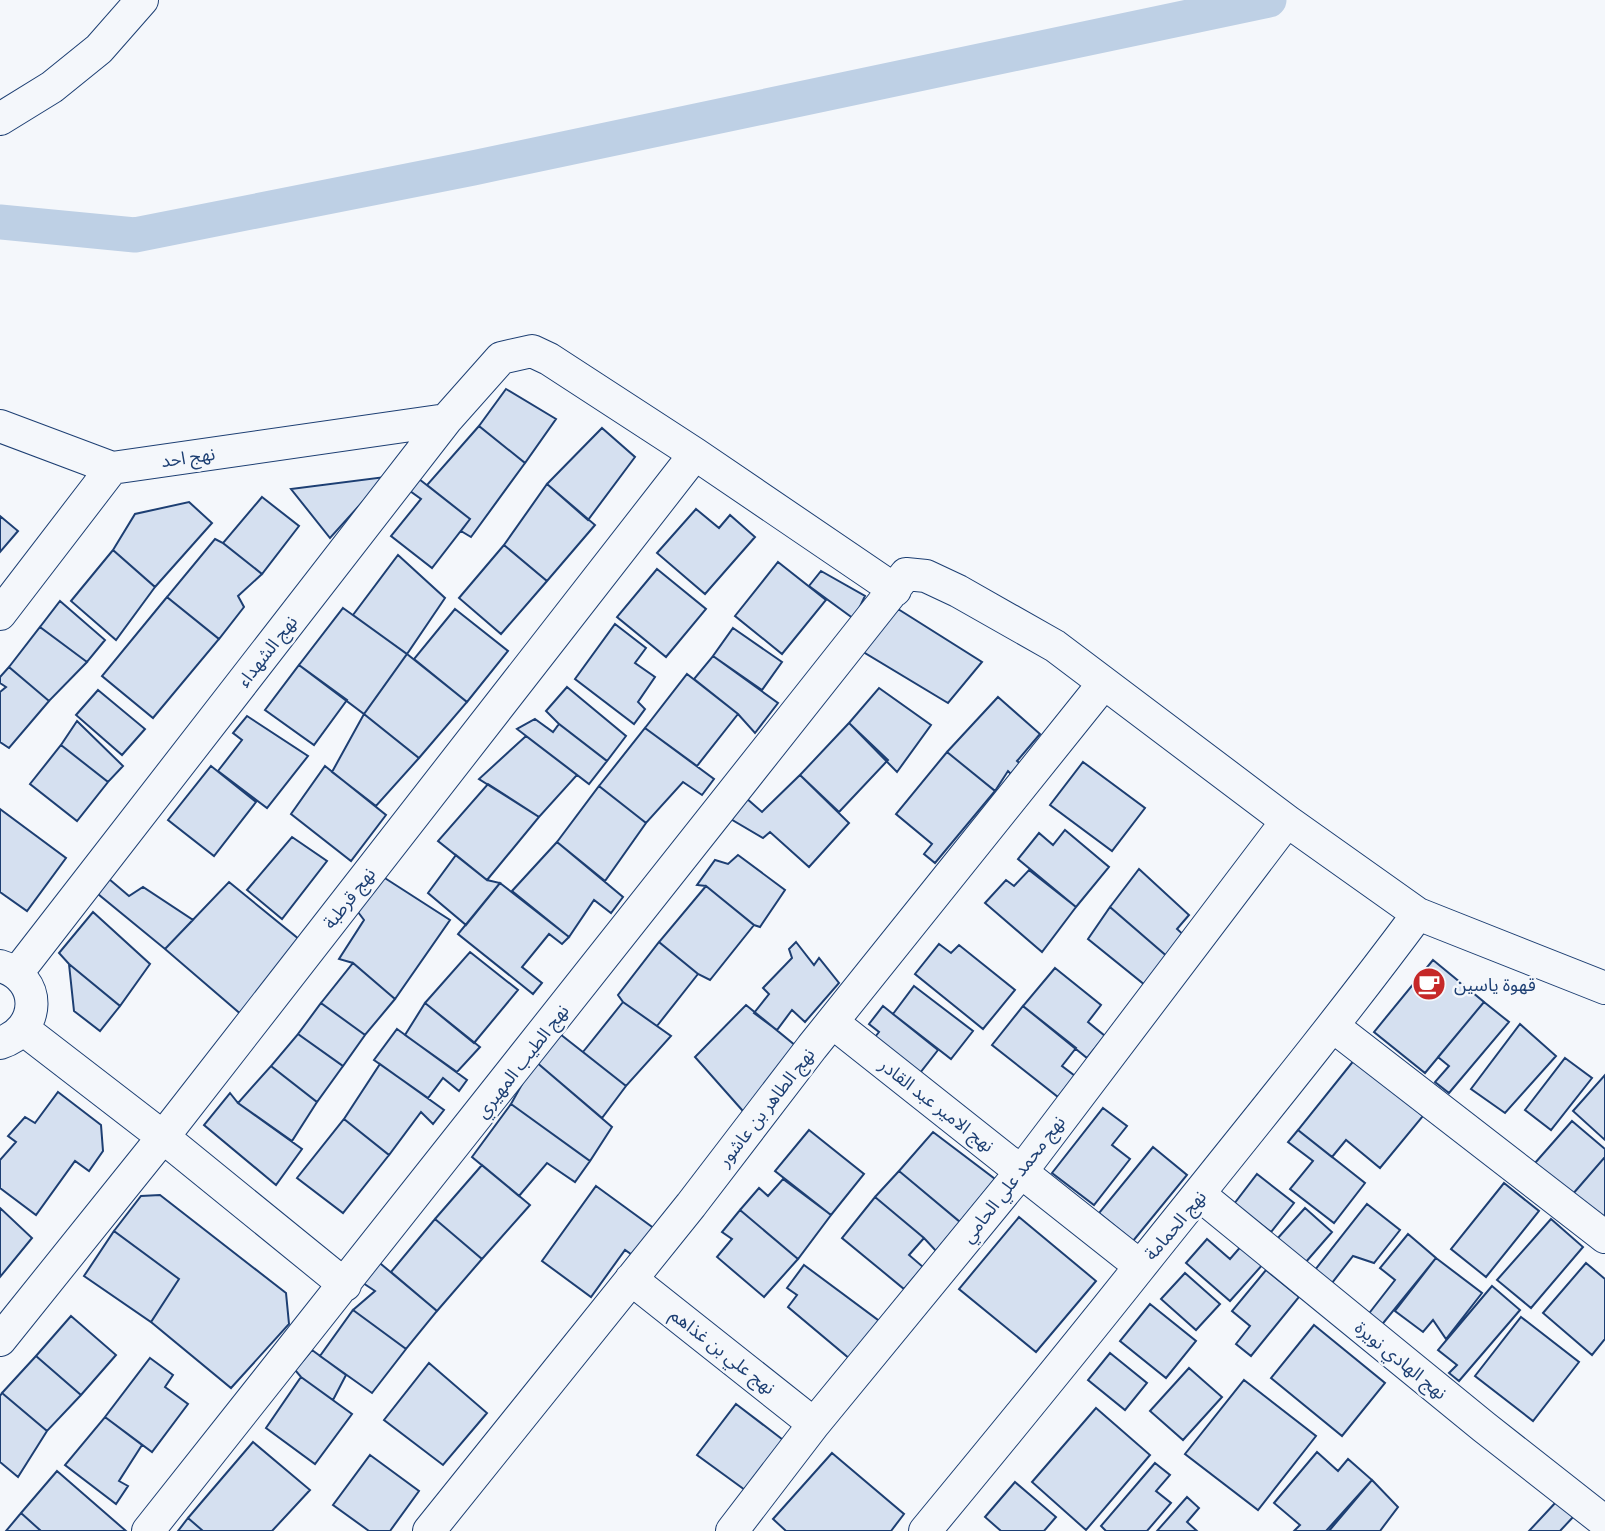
<svg xmlns="http://www.w3.org/2000/svg" width="1605" height="1531" viewBox="0 0 1605 1531" font-family="'IBM Plex Serif','Noto Sans Arabic',serif">
  <style>
    .lines { fill: none; stroke-linecap: round; stroke-linejoin: round }
    .canal { stroke: #bed0e5; stroke-width: 35 }
    .building { fill: #d5e0f0; stroke: #1d3f73; stroke-width: 2 }
    .minor-casing { stroke: #1d3f73; stroke-width: 34 }
    .minor { stroke: #f4f7fb; stroke-width: 32 }
    .labels { text-anchor: middle; dominant-baseline: central; stroke-width: 5; stroke-linejoin: round; paint-order: stroke }
    .street-label { font-size: 18px; fill: #1d3f73; stroke: #f4f7fb }
    .poi-label { font-size: 18px; fill: #1d3f73; stroke: #f4f7fb; text-anchor: start }
  </style>
  <rect width="100%" height="100%" fill="#f4f7fb"/>
  <g class="lines">
    <!-- canal -->
    <path class="canal" d="M 0,222 L 135,235 L 473,168 L 1269,0"/>
  </g>
  <!-- building -->
  <path class="building" d="M 506,389 L 556,419 L 525,463 L 479,426 Z
    M 479,426 L 525,463 L 471,537 L 461,531 L 470,519 L 427,485 Z
    M 602,428 L 635,457 L 588,520 L 547,484 Z
    M 385,477 L 330,538 L 291,489 Z
    M 419,479 L 470,519 L 432,568 L 391,536 L 421,499 L 410,491 Z
    M 547,484 L 595,525 L 547,581 L 504,545 Z
    M 262,497 L 299,526 L 262,574 L 223,543 Z
    M 189,502 L 212,523 L 155,587 L 113,550 L 135,514 Z
    M 696,509 L 719,528 L 730,515 L 755,537 L 705,594 L 657,553 Z
    M 0,516 L 18,531 L 0,552 Z
    M 215,539 L 223,543 L 262,574 L 238,596 L 244,607 L 219,639 L 167,597 Z
    M 504,545 L 547,581 L 501,634 L 459,598 Z
    M 113,550 L 155,587 L 116,640 L 71,601 Z
    M 398,555 L 445,598 L 407,654 L 353,615 Z
    M 778,562 L 826,600 L 782,654 L 735,616 Z
    M 657,569 L 706,609 L 666,657 L 617,617 Z
    M 821,571 L 865,596 L 854,619 L 809,586 Z
    M 167,597 L 219,639 L 153,718 L 102,676 Z
    M 60,601 L 105,640 L 87,662 L 40,627 Z
    M 343,608 L 407,654 L 364,714 L 299,665 Z
    M 455,609 L 508,651 L 467,702 L 414,659 Z
    M 898,609 L 982,662 L 948,703 L 860,650 Z
    M 615,624 L 646,648 L 635,663 L 655,677 L 638,702 L 645,709 L 634,724 L 575,679 Z
    M 40,627 L 87,662 L 49,701 L 9,667 Z
    M 733,628 L 782,662 L 762,690 L 713,656 Z
    M 407,654 L 467,702 L 419,758 L 364,714 Z
    M 713,656 L 778,703 L 755,733 L 738,714 L 694,679 Z
    M 299,665 L 347,700 L 314,745 L 265,710 Z
    M 9,667 L 49,701 L 9,748 L 0,742 L 0,692 L 6,687 L 0,683 L 0,677 Z
    M 687,674 L 738,714 L 697,766 L 645,728 Z
    M 567,687 L 626,736 L 607,761 L 559,724 L 546,711 Z
    M 879,688 L 931,725 L 897,772 L 849,723 Z
    M 98,690 L 145,729 L 122,755 L 76,715 Z
    M 998,697 L 1040,734 L 1017,761 L 1023,766 L 1013,776 L 1008,771 L 995,791 L 947,752 Z
    M 364,714 L 419,758 L 376,806 L 332,772 Z
    M 247,716 L 308,756 L 267,808 L 218,771 L 242,740 L 233,733 Z
    M 535,719 L 553,732 L 559,724 L 607,761 L 589,784 L 517,729 Z
    M 77,721 L 123,766 L 108,782 L 61,745 Z
    M 849,723 L 888,760 L 839,812 L 800,775 Z
    M 645,728 L 714,779 L 702,795 L 683,782 L 646,823 L 599,786 Z
    M 526,736 L 577,775 L 539,817 L 479,779 Z
    M 61,745 L 108,782 L 77,821 L 30,784 Z
    M 947,752 L 995,791 L 935,863 L 924,854 L 932,844 L 896,814 Z
    M 1083,762 L 1145,808 L 1112,851 L 1050,805 Z
    M 211,766 L 256,802 L 214,856 L 168,820 Z
    M 325,766 L 386,815 L 351,861 L 291,814 Z
    M 800,775 L 849,823 L 809,867 L 770,832 L 763,838 L 729,818 L 746,798 L 762,812 Z
    M 488,784 L 539,817 L 487,880 L 438,841 Z
    M 599,786 L 646,823 L 605,881 L 557,842 Z
    M 0,809 L 66,858 L 27,911 L 0,892 Z
    M 1065,830 L 1109,867 L 1076,907 L 1018,859 L 1039,833 L 1053,845 Z
    M 292,837 L 327,861 L 282,919 L 247,890 Z
    M 557,842 L 623,897 L 611,913 L 594,900 L 569,937 L 512,891 Z
    M 456,855 L 487,880 L 500,883 L 466,925 L 428,893 Z
    M 738,855 L 785,890 L 760,927 L 754,925 L 706,886 L 697,885 L 715,860 L 728,864 Z
    M 1139,869 L 1189,915 L 1177,929 L 1186,937 L 1169,958 L 1110,907 Z
    M 1029,870 L 1076,907 L 1042,952 L 985,903 L 1006,880 L 1014,886 Z
    M 377,873 L 450,920 L 395,999 L 353,963 L 339,959 L 364,920 L 355,908 Z
    M 109,879 L 129,896 L 143,887 L 193,920 L 165,949 L 98,894 Z
    M 229,882 L 300,940 L 243,1016 L 165,949 Z
    M 500,883 L 569,937 L 562,944 L 549,934 L 522,967 L 542,983 L 533,994 L 458,934 Z
    M 706,886 L 754,925 L 710,980 L 698,974 L 659,942 Z
    M 1110,907 L 1169,958 L 1145,985 L 1088,939 Z
    M 93,912 L 150,964 L 120,1006 L 69,964 L 59,953 Z
    M 659,942 L 698,974 L 657,1026 L 623,1002 L 618,995 Z
    M 796,942 L 814,965 L 819,958 L 839,983 L 805,1022 L 792,1010 L 777,1030 L 754,1013 L 769,994 L 763,988 L 792,958 L 789,949 Z
    M 939,944 L 951,953 L 959,945 L 1015,990 L 983,1029 L 915,974 Z
    M 470,952 L 518,990 L 474,1043 L 425,1003 Z
    M 1433,960 L 1484,1002 L 1425,1073 L 1374,1032 Z
    M 353,963 L 395,999 L 365,1035 L 321,1003 Z
    M 69,964 L 120,1006 L 100,1031 L 74,1011 Z
    M 1055,968 L 1101,1005 L 1088,1022 L 1105,1036 L 1087,1058 L 1023,1006 Z
    M 914,986 L 973,1031 L 951,1059 L 893,1014 Z
    M 623,1002 L 671,1036 L 626,1086 L 583,1052 Z
    M 1484,1002 L 1509,1022 L 1449,1093 L 1435,1082 L 1449,1066 L 1438,1057 Z
    M 321,1003 L 365,1035 L 343,1066 L 298,1034 Z
    M 425,1003 L 480,1047 L 457,1072 L 405,1035 Z
    M 746,1005 L 796,1046 L 750,1119 L 695,1057 Z
    M 883,1006 L 938,1050 L 916,1078 L 871,1042 L 879,1032 L 869,1024 Z
    M 1023,1006 L 1076,1048 L 1062,1066 L 1075,1076 L 1058,1097 L 992,1045 Z
    M 1520,1024 L 1556,1056 L 1505,1113 L 1471,1089 Z
    M 397,1029 L 467,1080 L 459,1091 L 443,1078 L 428,1098 L 374,1060 Z
    M 298,1034 L 343,1066 L 317,1102 L 271,1066 Z
    M 560,1034 L 626,1086 L 602,1118 L 535,1061 Z
    M 1565,1058 L 1592,1078 L 1551,1130 L 1525,1110 Z
    M 1355,1059 L 1423,1116 L 1380,1168 L 1346,1140 L 1332,1157 L 1298,1130 Z
    M 535,1061 L 612,1127 L 590,1161 L 511,1104 Z
    M 380,1064 L 444,1110 L 433,1124 L 421,1112 L 389,1155 L 344,1119 Z
    M 271,1066 L 317,1102 L 292,1141 L 238,1103 Z
    M 1605,1075 L 1605,1140 L 1573,1111 Z
    M 58,1092 L 101,1125 L 103,1151 L 89,1171 L 75,1161 L 36,1215 L 0,1188 L 0,1160 L 16,1142 L 8,1136 L 25,1117 L 35,1123 Z
    M 230,1093 L 238,1103 L 302,1149 L 276,1185 L 204,1125 Z
    M 511,1104 L 590,1161 L 575,1182 L 547,1163 L 519,1196 L 472,1157 Z
    M 1103,1108 L 1127,1126 L 1112,1145 L 1130,1159 L 1094,1205 L 1052,1173 Z
    M 344,1119 L 389,1155 L 343,1213 L 297,1178 Z
    M 1572,1121 L 1605,1149 L 1605,1157 L 1572,1195 L 1535,1163 Z
    M 809,1130 L 864,1174 L 831,1215 L 775,1171 Z
    M 1298,1130 L 1365,1183 L 1334,1223 L 1290,1189 L 1313,1161 L 1288,1142 Z
    M 933,1132 L 995,1179 L 960,1222 L 899,1171 Z
    M 1153,1147 L 1187,1175 L 1133,1241 L 1099,1213 Z
    M 1605,1157 L 1605,1222 L 1572,1195 Z
    M 482,1165 L 530,1205 L 482,1259 L 435,1219 Z
    M 899,1171 L 960,1222 L 936,1251 L 924,1238 L 875,1197 Z
    M 1257,1174 L 1294,1203 L 1271,1232 L 1234,1204 Z
    M 783,1179 L 831,1215 L 798,1259 L 740,1210 L 759,1188 L 768,1196 Z
    M 1504,1183 L 1539,1211 L 1486,1277 L 1451,1249 Z
    M 596,1186 L 659,1232 L 638,1259 L 625,1250 L 591,1297 L 542,1261 Z
    M 160,1195 L 286,1293 L 289,1324 L 231,1388 L 151,1322 L 179,1279 L 114,1231 L 141,1196 Z
    M 875,1197 L 924,1238 L 909,1255 L 923,1267 L 904,1289 L 842,1238 Z
    M 1367,1204 L 1400,1230 L 1374,1263 L 1353,1256 L 1328,1288 L 1311,1275 Z
    M 0,1208 L 32,1238 L 0,1277 Z
    M 1305,1208 L 1332,1232 L 1305,1263 L 1277,1239 Z
    M 740,1210 L 798,1259 L 764,1297 L 717,1257 L 732,1239 L 722,1232 Z
    M 1019,1217 L 1096,1281 L 1036,1352 L 959,1289 Z
    M 435,1219 L 482,1259 L 437,1311 L 391,1272 Z
    M 1551,1219 L 1583,1247 L 1531,1308 L 1497,1280 Z
    M 114,1231 L 179,1279 L 151,1322 L 84,1276 Z
    M 1408,1234 L 1436,1258 L 1380,1327 L 1367,1316 L 1395,1280 L 1380,1268 Z
    M 1207,1239 L 1230,1259 L 1243,1244 L 1264,1263 L 1230,1301 L 1186,1263 Z
    M 1436,1258 L 1482,1293 L 1446,1339 L 1433,1320 L 1423,1332 L 1395,1311 Z
    M 375,1259 L 437,1311 L 406,1349 L 353,1310 L 375,1291 L 360,1281 Z
    M 1586,1263 L 1605,1279 L 1605,1339 L 1592,1355 L 1543,1313 Z
    M 804,1265 L 882,1323 L 850,1359 L 788,1307 L 797,1295 L 787,1288 Z
    M 1266,1270 L 1299,1297 L 1251,1356 L 1236,1344 L 1250,1326 L 1232,1311 Z
    M 1185,1273 L 1220,1304 L 1196,1330 L 1161,1299 Z
    M 1492,1286 L 1520,1310 L 1459,1381 L 1449,1373 L 1457,1365 L 1438,1350 Z
    M 1150,1304 L 1196,1341 L 1166,1378 L 1120,1341 Z
    M 353,1310 L 406,1349 L 372,1393 L 320,1356 Z
    M 71,1316 L 116,1355 L 81,1395 L 36,1356 Z
    M 1521,1317 L 1579,1362 L 1533,1421 L 1475,1376 Z
    M 1314,1325 L 1385,1383 L 1342,1436 L 1271,1378 Z
    M 312,1350 L 346,1375 L 333,1400 L 301,1377 L 295,1370 Z
    M 1110,1353 L 1147,1383 L 1125,1410 L 1088,1380 Z
    M 36,1356 L 81,1395 L 47,1431 L 2,1393 Z
    M 150,1358 L 173,1375 L 165,1387 L 188,1404 L 152,1452 L 105,1417 Z
    M 429,1363 L 487,1413 L 443,1465 L 384,1420 Z
    M 1189,1368 L 1222,1397 L 1183,1440 L 1150,1411 Z
    M 301,1377 L 352,1414 L 315,1464 L 266,1428 Z
    M 1244,1380 L 1316,1436 L 1258,1510 L 1185,1454 Z
    M 2,1393 L 47,1431 L 18,1477 L 0,1462 L 0,1396 Z
    M 736,1404 L 791,1446 L 745,1490 L 697,1455 Z
    M 1096,1408 L 1150,1455 L 1086,1530 L 1032,1482 Z
    M 105,1417 L 142,1445 L 119,1481 L 128,1486 L 116,1504 L 65,1465 Z
    M 253,1442 L 310,1490 L 272,1531 L 203,1531 L 188,1518 Z
    M 1317,1452 L 1338,1471 L 1348,1459 L 1372,1480 L 1329,1531 L 1294,1531 L 1300,1525 L 1274,1503 Z
    M 832,1453 L 904,1514 L 891,1531 L 786,1531 L 773,1519 Z
    M 370,1455 L 419,1491 L 390,1531 L 369,1531 L 333,1505 Z
    M 1155,1463 L 1170,1475 L 1156,1491 L 1171,1503 L 1147,1531 L 1106,1531 L 1101,1526 Z
    M 57,1471 L 126,1531 L 41,1531 L 21,1513 Z
    M 1372,1480 L 1398,1507 L 1380,1531 L 1326,1531 Z
    M 1015,1482 L 1056,1517 L 1044,1531 L 1001,1531 L 985,1517 Z
    M 1187,1497 L 1199,1508 L 1187,1522 L 1197,1531 L 1157,1531 Z
    M 1557,1501 L 1574,1516 L 1560,1531 L 1529,1531 Z
    M 21,1513 L 41,1531 L 6,1531 Z
    M 188,1518 L 203,1531 L 178,1531 Z"/>
  <g class="lines">
    <defs>
      <path id="minor" d="M 0,119 L 52,87 L 99,49 L 142,0
        M 0,426 L 112,468
        M 0,614 L 112,468 L 446,420
        M 0,966 C 43,978 41,1030 0,1043
        M 17,973 L 446,420 L 501,358 L 532,351 L 549,359 L 695,454 L 895,590
        M 832,1022 L 1140,1266
        M 1334,1027 L 1605,1237
        M 23,1029 L 163,1137 L 345,1285
        M 1200,1195 L 1484,1427 L 1605,1522
        M 631,1279 L 814,1424
        M 0,1340 L 163,1137 L 695,454
        M 148,1531 L 906,574 L 926,576 L 958,591 L 1055,646 L 1287,821 L 1418,914 L 1605,988
        M 429,1531 L 691,1205 L 812,1047 L 1104,683
        M 732,1531 L 814,1424 L 1021,1172 L 1287,821
        M 925,1531 C 997,1444 1069,1356 1139,1268 C 1233,1150 1328,1035 1418,914"/>
    </defs>
    <!-- minor casing -->
    <use href="#minor" class="minor-casing"/>
    <!-- minor -->
    <use href="#minor" class="minor"/>
  </g>
  <!-- icons -->
  <defs>
    <symbol id="cafe-disc" viewBox="-11 -11 22 22"><circle r="9.5" fill="#c62828" stroke="#f4f7fb"/><path d="M-5.5-4.5H6V0H3Q3 3.5 0 3.5H-2.5Q-5.5 3.5-5.5 0ZM3-3.2v2h1.7v-2ZM-6 4.5H4V6H-6Z" fill="#fff"/></symbol>
  </defs>
  <g fill-rule="evenodd">
    <use href="#cafe-disc" x="1410" y="965" width="38" height="38"/>
  </g>
  <g class="labels">
    <!-- street labels -->
    <g class="street-label">
      <text transform="translate(188 457) rotate(-8)">نهج احد</text>
      <text transform="translate(267 651) rotate(-52)">نهج الشهداء</text>
      <text transform="translate(349 898) rotate(-52)">نهج قرطبة</text>
      <text transform="translate(522 1061) rotate(-52)">نهج الطيب المهيري</text>
      <text transform="translate(937 1105) rotate(38)">نهج الامير عبد القادر</text>
      <text transform="translate(766 1107) rotate(-52)">نهج الطاهر بن عاشور</text>
      <text transform="translate(1013 1179) rotate(-52)">نهج محمد علي الحامي</text>
      <text transform="translate(1175 1225) rotate(-50)">نهج الحمامة</text>
      <text transform="translate(723 1351) rotate(38)">نهج علي بن غذاهم</text>
      <text transform="translate(1401 1360) rotate(39)">نهج الهادي نويرة</text>
    </g>
    <!-- poi labels -->
    <g class="poi-label">
      <text x="1454" y="984">قهوة ياسين</text>
    </g>
  </g>
</svg>
